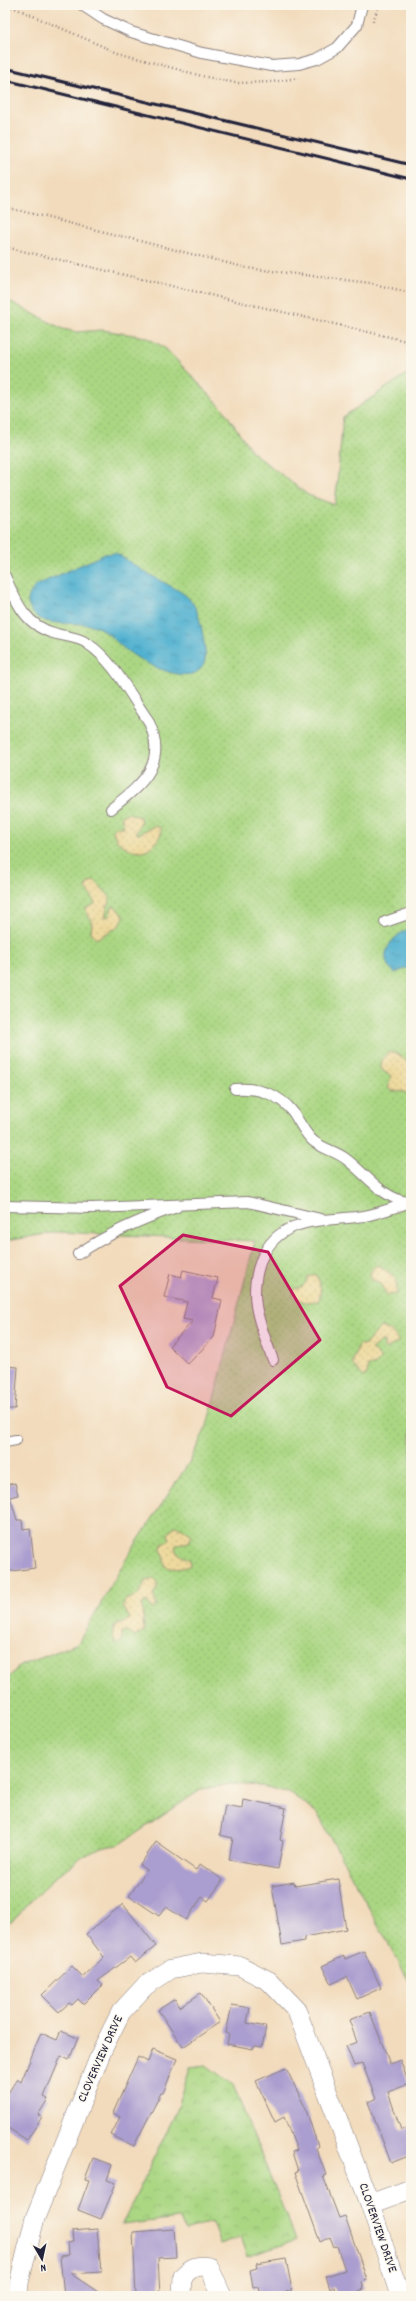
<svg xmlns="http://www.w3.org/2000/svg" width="416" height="2301" viewBox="0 0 416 2301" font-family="Dekko,sans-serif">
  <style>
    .grass { fill: url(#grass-dots); stroke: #667c5f }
    .sand { fill: url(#sand-dots); stroke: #887e6c }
    .park { fill: url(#park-crowns); stroke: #667c5f }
    .water { fill: url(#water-ripples); stroke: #3a6a86 }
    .building { fill: #aa9dcf }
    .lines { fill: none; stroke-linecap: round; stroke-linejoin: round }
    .lane-casing { stroke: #8a7e7c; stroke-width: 12 }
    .street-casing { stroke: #8a7e7c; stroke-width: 20 }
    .path { stroke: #8a7e7c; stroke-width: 2.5; stroke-dasharray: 1 3; stroke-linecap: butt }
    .lane { stroke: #fff; stroke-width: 10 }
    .street { stroke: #fff; stroke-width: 19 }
    .rail { stroke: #22223b; stroke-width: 3 }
    .marked { fill: #c2185b; fill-opacity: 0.2; stroke: #c2185b; stroke-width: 3; stroke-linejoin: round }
    .labels { text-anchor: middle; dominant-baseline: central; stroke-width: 3; stroke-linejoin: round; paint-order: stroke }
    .street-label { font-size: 13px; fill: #22223b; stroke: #fbf7ec }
  </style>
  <defs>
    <pattern id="grass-dots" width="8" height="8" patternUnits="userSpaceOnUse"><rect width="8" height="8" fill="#abd783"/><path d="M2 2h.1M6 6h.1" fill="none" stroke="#93b872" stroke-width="1.8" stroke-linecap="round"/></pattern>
    <pattern id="sand-dots" width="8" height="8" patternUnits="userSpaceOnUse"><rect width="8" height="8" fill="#eeda9e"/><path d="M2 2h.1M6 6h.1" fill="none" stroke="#ccbb89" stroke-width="1.8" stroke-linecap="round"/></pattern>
    <pattern id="park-crowns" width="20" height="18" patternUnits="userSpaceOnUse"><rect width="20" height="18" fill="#abd783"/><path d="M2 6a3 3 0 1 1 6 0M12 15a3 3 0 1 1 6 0" fill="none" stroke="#93b872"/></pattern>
    <pattern id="water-ripples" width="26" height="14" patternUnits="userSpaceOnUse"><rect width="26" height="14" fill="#51b1d0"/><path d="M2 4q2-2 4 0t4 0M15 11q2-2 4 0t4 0" fill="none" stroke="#4390aa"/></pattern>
  </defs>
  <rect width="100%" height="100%" fill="#fbf7ec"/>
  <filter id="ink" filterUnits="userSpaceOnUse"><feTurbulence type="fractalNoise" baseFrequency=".025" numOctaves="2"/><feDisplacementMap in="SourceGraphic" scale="8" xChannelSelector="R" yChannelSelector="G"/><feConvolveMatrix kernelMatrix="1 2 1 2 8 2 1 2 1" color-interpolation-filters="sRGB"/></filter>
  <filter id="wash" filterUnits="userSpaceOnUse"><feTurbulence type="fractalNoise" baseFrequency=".012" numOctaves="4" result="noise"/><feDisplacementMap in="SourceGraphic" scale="16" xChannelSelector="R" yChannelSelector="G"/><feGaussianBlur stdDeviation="0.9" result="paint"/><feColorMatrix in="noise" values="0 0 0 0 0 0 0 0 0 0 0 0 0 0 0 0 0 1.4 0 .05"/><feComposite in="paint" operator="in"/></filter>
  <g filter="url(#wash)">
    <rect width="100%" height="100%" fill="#f2dbbc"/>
    <!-- grass -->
    <path class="grass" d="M 5,299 L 63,329 L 76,332 L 102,330 L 146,337 L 165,348 L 223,409 L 253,453 L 308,495 L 335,505 L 343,417 L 411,371 L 411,1985 L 317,1813 L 290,1793 L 263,1786 L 232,1784 L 202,1789 L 119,1845 C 77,1846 33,1900 5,1928 L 5,1682 L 18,1667 L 78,1643 L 128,1556 L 190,1461 L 207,1426 L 255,1241 L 57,1232 L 5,1241 Z"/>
    <!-- sand -->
    <path class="sand" d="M 128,813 L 140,817 L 141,822 L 136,833 L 139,834 L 154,826 L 161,828 C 162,834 159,838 156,842 C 144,857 130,851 117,841 L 113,831 L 115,827 L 124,827 L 121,816 Z
      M 94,880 L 110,897 L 105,918 L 110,915 L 112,907 L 115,906 L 124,917 L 118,927 L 96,939 L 91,932 L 92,922 L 85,909 L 95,904 L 94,899 L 86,889 L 87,884 Z
      M 390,1052 L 398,1054 L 411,1065 L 411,1097 L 405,1092 L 392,1091 L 388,1088 L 391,1076 L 382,1070 C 379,1063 383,1056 390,1052 Z
      M 379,1265 L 396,1278 L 397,1294 L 387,1295 L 379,1282 L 372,1280 C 368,1273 372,1266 379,1265 Z
      M 315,1274 C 321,1280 322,1295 318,1301 L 304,1302 L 293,1296 L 294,1289 C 303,1287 305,1286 308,1277 Z
      M 381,1327 C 387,1328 398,1335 398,1342 L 386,1349 L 384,1348 L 384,1341 L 381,1341 L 371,1349 L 379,1356 L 380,1359 L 376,1364 L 368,1366 L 367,1374 L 364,1377 L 352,1364 L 358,1345 L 366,1344 Z
      M 175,1526 L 182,1528 L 192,1535 L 189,1542 L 177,1544 L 175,1547 L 177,1553 L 190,1560 L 190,1565 C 185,1569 171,1570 165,1566 L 164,1556 L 161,1550 L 162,1544 L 170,1540 L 168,1534 Z
      M 152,1579 L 156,1580 L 158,1585 L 153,1595 L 157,1605 L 152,1609 L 147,1602 L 142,1604 L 144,1631 L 135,1637 L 127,1632 L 122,1632 L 122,1642 L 116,1643 L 112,1635 L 115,1625 L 130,1619 L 123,1606 L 125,1600 L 138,1595 L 145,1582 Z"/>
    <!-- park -->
    <path class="park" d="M 206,2065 L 233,2085 L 296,2240 L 247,2257 L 240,2237 L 220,2244 L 212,2222 L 185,2231 L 179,2218 L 122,2225 L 178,2108 L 190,2067 Z"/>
    <!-- water -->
    <path class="water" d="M 116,553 C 128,560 139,569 152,576 C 185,595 196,593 203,636 C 204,643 206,653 205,660 C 198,692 143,663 129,652 C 117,644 109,631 95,626 C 77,620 41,630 30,609 C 25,600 30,592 37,585 L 105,554 Z
      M 411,928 L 411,966 L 395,973 C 374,956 393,935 411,928 Z"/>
    <g id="blocks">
      <!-- building -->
      <path class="building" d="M 183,1270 L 218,1278 L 213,1298 L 222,1300 L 214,1337 L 188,1364 L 169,1346 L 193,1321 L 183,1319 L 187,1302 L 164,1297 L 170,1274 L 181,1277 Z
        M 5,1366 L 18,1367 L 15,1409 L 5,1409 Z
        M 15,1483 L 18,1495 L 10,1497 L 17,1520 L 22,1520 L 23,1529 L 30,1528 L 35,1568 L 5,1572 L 5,1485 Z
        M 243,1799 L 286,1808 L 280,1840 L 283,1841 L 278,1869 L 229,1860 L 233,1838 L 220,1835 L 225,1805 L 242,1808 Z
        M 156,1842 L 196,1870 L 200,1864 L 223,1880 L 208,1901 L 202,1897 L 186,1920 L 166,1907 L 159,1916 L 129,1896 L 147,1870 L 140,1865 Z
        M 338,1879 L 346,1929 L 304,1937 L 304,1941 L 282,1945 L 272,1886 L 294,1882 L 295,1886 Z
        M 123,1904 L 156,1946 L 135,1963 L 130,1957 L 98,1981 L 102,1985 L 83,2004 L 78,1999 L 72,2005 L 69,2003 L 59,2012 L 42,1995 L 72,1966 L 83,1977 L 104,1957 L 86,1934 Z
        M 364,1951 L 381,1988 L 357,1999 L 347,1977 L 331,1984 L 322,1966 L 344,1956 L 345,1959 Z
        M 201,1993 L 220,2022 L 183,2047 L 158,2010 L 175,1999 L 180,2007 Z
        M 232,2005 L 250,2008 L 247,2023 L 266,2027 L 262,2047 L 255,2046 L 253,2049 L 227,2044 L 229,2034 L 226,2033 Z
        M 370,2012 L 390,2064 L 400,2060 L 409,2084 L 388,2092 L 401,2130 L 411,2126 L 411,2155 L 391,2163 L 368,2102 L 376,2099 L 362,2063 L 354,2066 L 346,2046 L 357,2042 L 349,2020 Z
        M 61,2031 L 78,2038 L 69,2060 L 61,2056 L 44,2097 L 48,2099 L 38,2115 L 42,2117 L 27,2140 L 5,2126 L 5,2098 L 17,2079 L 21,2082 L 41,2033 L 57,2040 Z
        M 153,2049 L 177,2059 L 163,2093 L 161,2093 L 134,2146 L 111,2135 L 120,2117 L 113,2113 L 138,2057 L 148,2062 Z
        M 286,2068 L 305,2107 L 318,2146 L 316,2148 L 326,2175 L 323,2176 L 339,2218 L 345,2216 L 367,2280 L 362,2282 L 364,2289 L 359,2291 L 361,2296 L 337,2296 L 334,2287 L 330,2289 L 326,2276 L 345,2270 L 337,2246 L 334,2247 L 330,2237 L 320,2242 L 295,2172 L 298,2171 L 292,2152 L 297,2150 L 284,2117 L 275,2122 L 256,2081 Z
        M 93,2158 L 112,2165 L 107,2180 L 116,2183 L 101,2219 L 78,2210 L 89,2180 L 85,2179 Z
        M 97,2229 L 101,2272 L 71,2274 L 104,2296 L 64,2296 L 60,2256 L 69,2255 L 68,2243 L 73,2242 L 72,2231 Z
        M 174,2229 L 176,2257 L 158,2258 L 160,2296 L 136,2296 L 133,2232 Z
        M 286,2259 L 292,2290 L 286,2292 L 287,2296 L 261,2296 L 259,2287 L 253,2288 L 250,2270 L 257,2268 L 256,2264 Z"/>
    </g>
  </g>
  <g filter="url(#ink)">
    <use href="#blocks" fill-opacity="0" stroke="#8a7e7c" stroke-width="1"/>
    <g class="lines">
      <defs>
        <path id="lane" d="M 82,5 L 103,19 L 131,32 L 202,53 L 271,66 L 299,64 L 317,59 L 337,48 L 357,25 L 362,5
          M 5,576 C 16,602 26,627 57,634 C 67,637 79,637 88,644 C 114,661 130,695 148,720 C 169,764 142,784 111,809
          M 385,922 L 411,913
          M 235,1089 C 257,1087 279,1094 293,1112 C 299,1121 304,1132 312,1140 C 322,1149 336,1151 346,1159 C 366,1174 384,1200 409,1202
          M 5,1206 L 92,1208 L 248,1202 L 325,1220
          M 78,1254 C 109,1233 141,1219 177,1207
          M 273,1360 C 260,1324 247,1298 261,1260 C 279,1215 324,1222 364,1216 C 380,1213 395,1207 411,1202
          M 5,1442 L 16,1440"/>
        <path id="street" d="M 370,2204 L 411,2189
          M 18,2296 L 19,2283 L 35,2218 L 103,2048 L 121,2012 L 145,1986 L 171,1969 L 202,1963 L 240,1966 L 269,1981 L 296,2009 L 370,2204 L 400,2296
          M 182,2296 L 183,2276 C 192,2267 196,2265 209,2267 L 222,2296"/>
      </defs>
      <!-- lane casing -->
      <use href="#lane" class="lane-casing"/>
      <!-- street casing -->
      <use href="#street" class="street-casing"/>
      <!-- path -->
      <path class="path" d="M 8,5 L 118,53 L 202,76 L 236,83 L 272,82 L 298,78
        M 373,21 L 379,5
        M 5,207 L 247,268 L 370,283 L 411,293
        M 5,247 L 411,342"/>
      <!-- lane -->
      <use href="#lane" class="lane"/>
      <!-- street -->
      <use href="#street" class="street"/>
      <!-- rail -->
      <path class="rail" d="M 5,68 L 411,165
        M 5,80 L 411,179"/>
    </g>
  </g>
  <!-- marked area -->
  <path class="marked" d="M 183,1235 L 268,1252 L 320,1340 L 231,1416 L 167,1387 L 120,1286 Z"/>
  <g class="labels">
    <!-- street labels -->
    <g class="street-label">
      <text transform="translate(101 2059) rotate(-66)">CLOVERVIEW DRIVE</text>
      <text transform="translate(377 2228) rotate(71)">CLOVERVIEW DRIVE</text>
    </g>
  </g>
  <!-- margin -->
  <rect width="416" height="2301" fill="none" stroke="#fbf7ec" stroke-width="20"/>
  <!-- north arrow -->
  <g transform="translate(42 2259) rotate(171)" stroke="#fbf7ec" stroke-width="3" paint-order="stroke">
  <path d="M0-3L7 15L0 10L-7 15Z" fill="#22223b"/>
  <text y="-6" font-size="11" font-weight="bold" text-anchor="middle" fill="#22223b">N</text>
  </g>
</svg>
